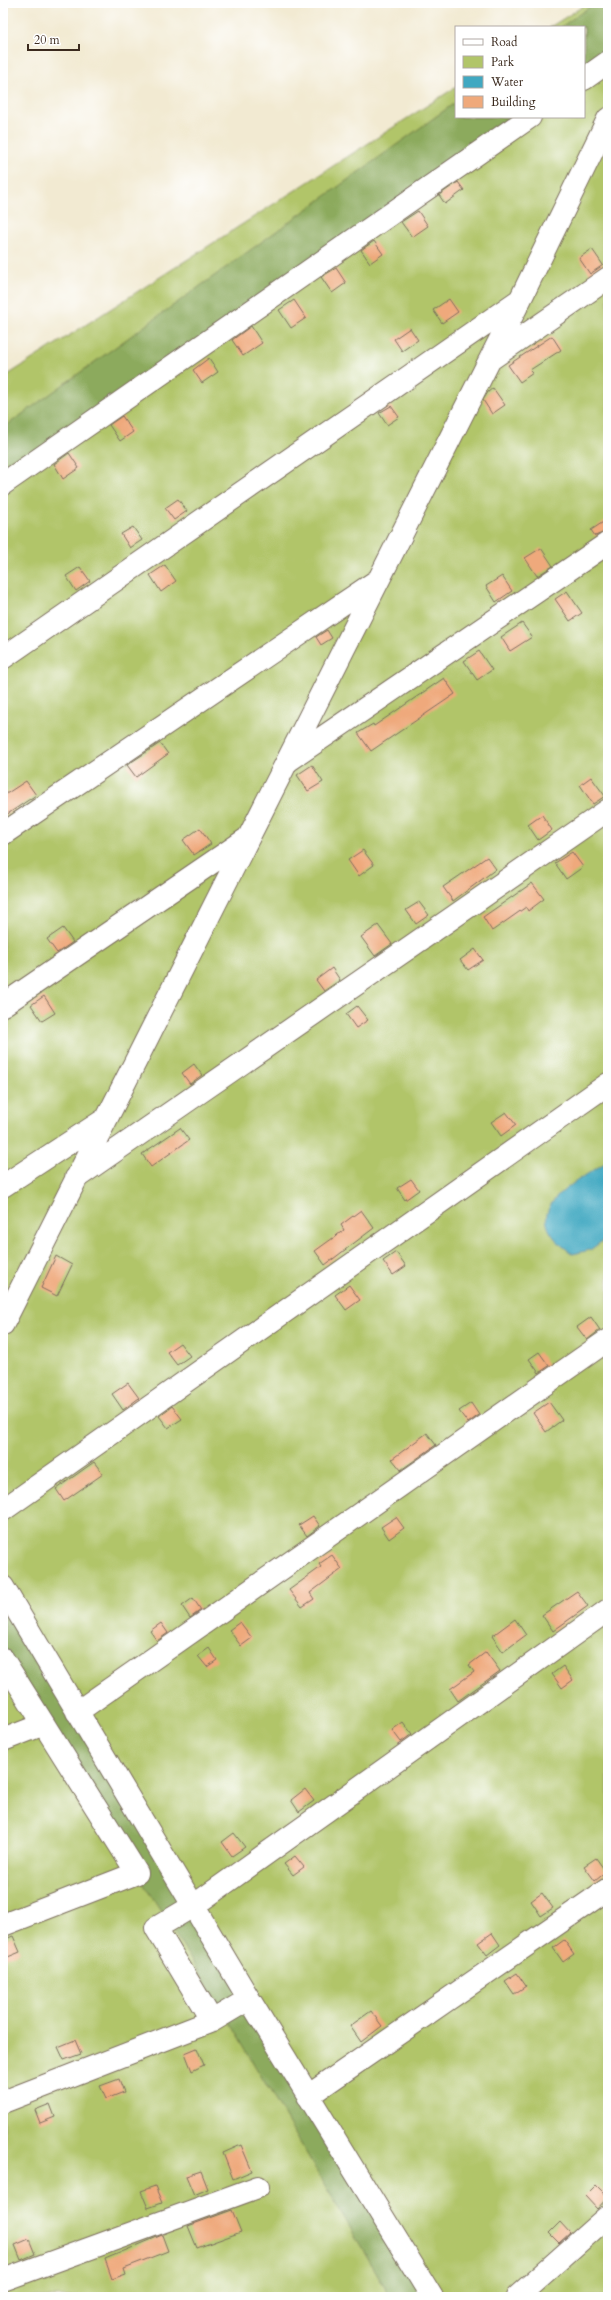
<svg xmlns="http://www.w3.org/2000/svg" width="611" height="2300" viewBox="0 0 611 2300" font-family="Cardo,serif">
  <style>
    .green { fill: #b1c569; stroke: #767844 }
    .forest { fill: #8caa5d; stroke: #646a3e }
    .water { fill: #41a8c1; stroke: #3e6970 }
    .building { fill: #efa97b }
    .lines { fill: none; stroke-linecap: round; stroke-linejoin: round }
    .minor-casing { stroke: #7b6d5d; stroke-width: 24 }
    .minor { stroke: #fff; stroke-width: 22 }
  </style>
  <rect width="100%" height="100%" fill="#fff"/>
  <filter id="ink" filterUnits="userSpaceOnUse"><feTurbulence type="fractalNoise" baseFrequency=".025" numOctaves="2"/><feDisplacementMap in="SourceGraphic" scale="8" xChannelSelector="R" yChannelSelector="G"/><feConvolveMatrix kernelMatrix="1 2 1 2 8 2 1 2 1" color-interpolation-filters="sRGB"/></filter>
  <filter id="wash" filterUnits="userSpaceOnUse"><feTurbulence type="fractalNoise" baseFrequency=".012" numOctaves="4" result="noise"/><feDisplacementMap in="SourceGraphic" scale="16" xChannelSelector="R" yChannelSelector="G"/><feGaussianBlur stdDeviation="0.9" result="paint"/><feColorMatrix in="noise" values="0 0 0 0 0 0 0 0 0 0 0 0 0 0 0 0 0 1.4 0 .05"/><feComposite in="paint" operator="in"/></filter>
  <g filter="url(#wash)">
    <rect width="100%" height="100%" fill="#f2ead2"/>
    <!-- green -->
    <path class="green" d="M 588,3 L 608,3 L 608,2297 L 3,2297 L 3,378 L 456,87 L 456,117 L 584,117 L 584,27 L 550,27 Z"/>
    <!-- forest -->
    <path class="forest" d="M 595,3 L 608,3 L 608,55 L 584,72 L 584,27 L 561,27 Z
      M 456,102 L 456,117 L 519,117 L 3,480 L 3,428 Z
      M 3,1587 L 432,2297 L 391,2297 L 218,2003 L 3,1659 Z"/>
    <!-- water -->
    <path class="water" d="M 608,1161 L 608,1237 L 590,1250 L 573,1254 C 512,1212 570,1186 608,1161 Z"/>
    <g id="blocks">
      <!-- building -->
      <path class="building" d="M 458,182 L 464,190 L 445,204 L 439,195 Z
        M 418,211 L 428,226 L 412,237 L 401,222 Z
        M 374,241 L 383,254 L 370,263 L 361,250 Z
        M 592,249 L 603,265 L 590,274 L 579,258 Z
        M 336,268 L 346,283 L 332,293 L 321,277 Z
        M 449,299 L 458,312 L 442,323 L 433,310 Z
        M 294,300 L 306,318 L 291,328 L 279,310 Z
        M 251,326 L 262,343 L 243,356 L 232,340 Z
        M 410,328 L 418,340 L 402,351 L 394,339 Z
        M 552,336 L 561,350 L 530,370 L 533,373 L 520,382 L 508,365 Z
        M 209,358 L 218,372 L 202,383 L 193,370 Z
        M 493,388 L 505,405 L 492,414 L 483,400 L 488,392 Z
        M 391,406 L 399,417 L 387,425 L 379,413 Z
        M 122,416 L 133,432 L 120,441 L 109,425 Z
        M 69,453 L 79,468 L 63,479 L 54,464 Z
        M 178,499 L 187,511 L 174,520 L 165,508 Z
        M 608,519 L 608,531 L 595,536 L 591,530 Z
        M 133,527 L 142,540 L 130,548 L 121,534 Z
        M 541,548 L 553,566 L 537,576 L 525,558 Z
        M 165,565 L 176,581 L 161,592 L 150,575 Z
        M 80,567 L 90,581 L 76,591 L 66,576 Z
        M 502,576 L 512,591 L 496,602 L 486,586 Z
        M 567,591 L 582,613 L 570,621 L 555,599 Z
        M 522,623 L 532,637 L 510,651 L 501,637 Z
        M 327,630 L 332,638 L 321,645 L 316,637 Z
        M 479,651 L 492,670 L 477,680 L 464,661 Z
        M 444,678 L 455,694 L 371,751 L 358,733 L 373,724 L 374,726 Z
        M 160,743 L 168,754 L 136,777 L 127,765 Z
        M 312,765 L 323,782 L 308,791 L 297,775 Z
        M 591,777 L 605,796 L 593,804 L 580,785 Z
        M 26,781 L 36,795 L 3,817 L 3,796 Z
        M 542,815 L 552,830 L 538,840 L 528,825 Z
        M 200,828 L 211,844 L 194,855 L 183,840 Z
        M 363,850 L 374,865 L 359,876 L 348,860 Z
        M 572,852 L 583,867 L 566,879 L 555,863 Z
        M 487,857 L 496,869 L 453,901 L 443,887 Z
        M 532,883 L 544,899 L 528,911 L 526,907 L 492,931 L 483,917 Z
        M 419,902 L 429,915 L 416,924 L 406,910 Z
        M 378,925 L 392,944 L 375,956 L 361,937 Z
        M 63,928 L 73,942 L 57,953 L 47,939 Z
        M 475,949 L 483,960 L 468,970 L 460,960 Z
        M 332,968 L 340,980 L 324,991 L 316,980 Z
        M 44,996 L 55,1013 L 42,1021 L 31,1005 Z
        M 357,1006 L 368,1020 L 356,1028 L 346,1014 Z
        M 194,1064 L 202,1075 L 190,1084 L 182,1073 Z
        M 506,1112 L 516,1125 L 501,1136 L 491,1122 Z
        M 180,1128 L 189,1140 L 151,1167 L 142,1154 Z
        M 411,1179 L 419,1190 L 405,1200 L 397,1188 Z
        M 361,1210 L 374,1228 L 325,1265 L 315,1251 L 344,1230 L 341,1225 Z
        M 396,1252 L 406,1266 L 393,1275 L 383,1261 Z
        M 56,1256 L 72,1265 L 57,1296 L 41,1288 Z
        M 349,1285 L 360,1300 L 346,1310 L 335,1295 Z
        M 591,1317 L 600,1330 L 587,1340 L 577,1327 Z
        M 180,1343 L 190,1356 L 177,1365 L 167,1352 Z
        M 539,1352 L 549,1366 L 539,1373 L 529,1359 Z
        M 128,1383 L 139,1398 L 123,1410 L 112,1394 Z
        M 549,1402 L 562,1420 L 546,1432 L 533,1413 Z
        M 471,1403 L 479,1415 L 468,1423 L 459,1411 Z
        M 172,1406 L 182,1419 L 168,1428 L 159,1416 Z
        M 427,1433 L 436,1445 L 401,1470 L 392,1459 Z
        M 94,1462 L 103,1474 L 64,1501 L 56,1489 Z
        M 313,1516 L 320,1526 L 307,1536 L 299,1525 Z
        M 396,1517 L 404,1528 L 389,1539 L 381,1527 Z
        M 332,1555 L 342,1569 L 310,1593 L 314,1599 L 302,1607 L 289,1590 L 321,1567 L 319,1564 Z
        M 577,1591 L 588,1606 L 553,1631 L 542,1615 Z
        M 193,1598 L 201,1610 L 190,1618 L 182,1606 Z
        M 515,1619 L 526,1635 L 503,1652 L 492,1636 Z
        M 240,1622 L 252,1638 L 241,1646 L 229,1630 Z
        M 161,1623 L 168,1633 L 157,1641 L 150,1631 Z
        M 209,1648 L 217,1660 L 207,1667 L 198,1656 Z
        M 486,1652 L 500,1671 L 458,1701 L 450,1689 L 474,1672 L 469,1665 Z
        M 563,1666 L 573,1680 L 562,1688 L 552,1674 Z
        M 403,1722 L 412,1734 L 401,1742 L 392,1730 Z
        M 305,1789 L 314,1801 L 299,1812 L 291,1800 Z
        M 234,1833 L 245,1847 L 232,1856 L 222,1842 Z
        M 295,1856 L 304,1867 L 293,1875 L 284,1864 Z
        M 596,1858 L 606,1872 L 595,1881 L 584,1866 Z
        M 542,1893 L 553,1908 L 541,1916 L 531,1901 Z
        M 492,1933 L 500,1945 L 487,1955 L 478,1943 Z
        M 13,1936 L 20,1952 L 3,1959 L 3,1940 Z
        M 564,1940 L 574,1954 L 563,1962 L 553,1948 Z
        M 517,1973 L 526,1986 L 514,1994 L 505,1981 Z
        M 371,2011 L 382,2026 L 361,2042 L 350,2026 Z
        M 75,2040 L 81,2054 L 64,2060 L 58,2047 Z
        M 197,2048 L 204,2065 L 192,2071 L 185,2053 Z
        M 119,2079 L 124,2092 L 106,2099 L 100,2086 Z
        M 50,2104 L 55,2117 L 40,2123 L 35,2110 Z
        M 241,2145 L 252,2171 L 233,2179 L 223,2153 Z
        M 201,2171 L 208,2189 L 194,2195 L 186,2176 Z
        M 596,2185 L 608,2197 L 597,2209 L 585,2196 Z
        M 155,2186 L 162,2203 L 148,2208 L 141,2191 Z
        M 232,2210 L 241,2232 L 197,2248 L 188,2226 Z
        M 560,2222 L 570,2233 L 559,2243 L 549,2233 Z
        M 162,2235 L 168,2251 L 124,2268 L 126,2274 L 112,2279 L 105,2259 Z
        M 29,2239 L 35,2254 L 21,2260 L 15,2245 Z"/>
    </g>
  </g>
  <g filter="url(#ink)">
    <use href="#blocks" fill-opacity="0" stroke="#7b6d5d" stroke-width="1"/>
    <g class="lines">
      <defs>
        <path id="minor" d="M 584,79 L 608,62
          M 491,359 L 608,278
          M 3,484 L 530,117
          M 3,658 L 518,301
          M 288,761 L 608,543
          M 3,834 L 378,580
          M 3,1005 L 248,838
          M 76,1178 L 608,810
          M 3,1186 L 104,1120
          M 3,1324 L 520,300 L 608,119
          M 3,1510 L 608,1084
          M 3,1587 L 249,1999 L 432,2297
          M 3,1659 L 137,1873 L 3,1925
          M 77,1712 L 608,1340
          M 3,1740 L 44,1724
          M 212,2021 L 156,1928 L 193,1906 L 608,1610
          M 308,2096 L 608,1889
          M 3,2102 L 212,2021 L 249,1999
          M 3,2280 L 258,2187
          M 517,2297 L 608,2216"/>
      </defs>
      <!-- minor casing -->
      <use href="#minor" class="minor-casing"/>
      <!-- minor -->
      <use href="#minor" class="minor"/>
    </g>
  </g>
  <!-- margin -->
  <rect width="611" height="2300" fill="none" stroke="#fff" stroke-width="16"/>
  <!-- legend -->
  <rect x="455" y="26" width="130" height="92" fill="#ffffff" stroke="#b1aaa5"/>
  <rect x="463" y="39" width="20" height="6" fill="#ffffff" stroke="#b1aaa5"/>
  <text x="491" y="46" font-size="12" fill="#3b2a1e">Road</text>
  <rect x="463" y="56" width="20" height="12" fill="#b1c569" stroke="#b1aaa5"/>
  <text x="491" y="66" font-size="12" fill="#3b2a1e">Park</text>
  <rect x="463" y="76" width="20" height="12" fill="#41a8c1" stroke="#b1aaa5"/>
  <text x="491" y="86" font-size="12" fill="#3b2a1e">Water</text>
  <rect x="463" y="96" width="20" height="12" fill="#efa97b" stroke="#b1aaa5"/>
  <text x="491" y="106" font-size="12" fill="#3b2a1e">Building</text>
  <!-- scale -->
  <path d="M28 44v6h51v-6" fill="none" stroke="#3b2a1e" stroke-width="2"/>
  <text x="34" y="44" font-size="12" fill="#3b2a1e" stroke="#ffffff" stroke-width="3" paint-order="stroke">20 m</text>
</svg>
